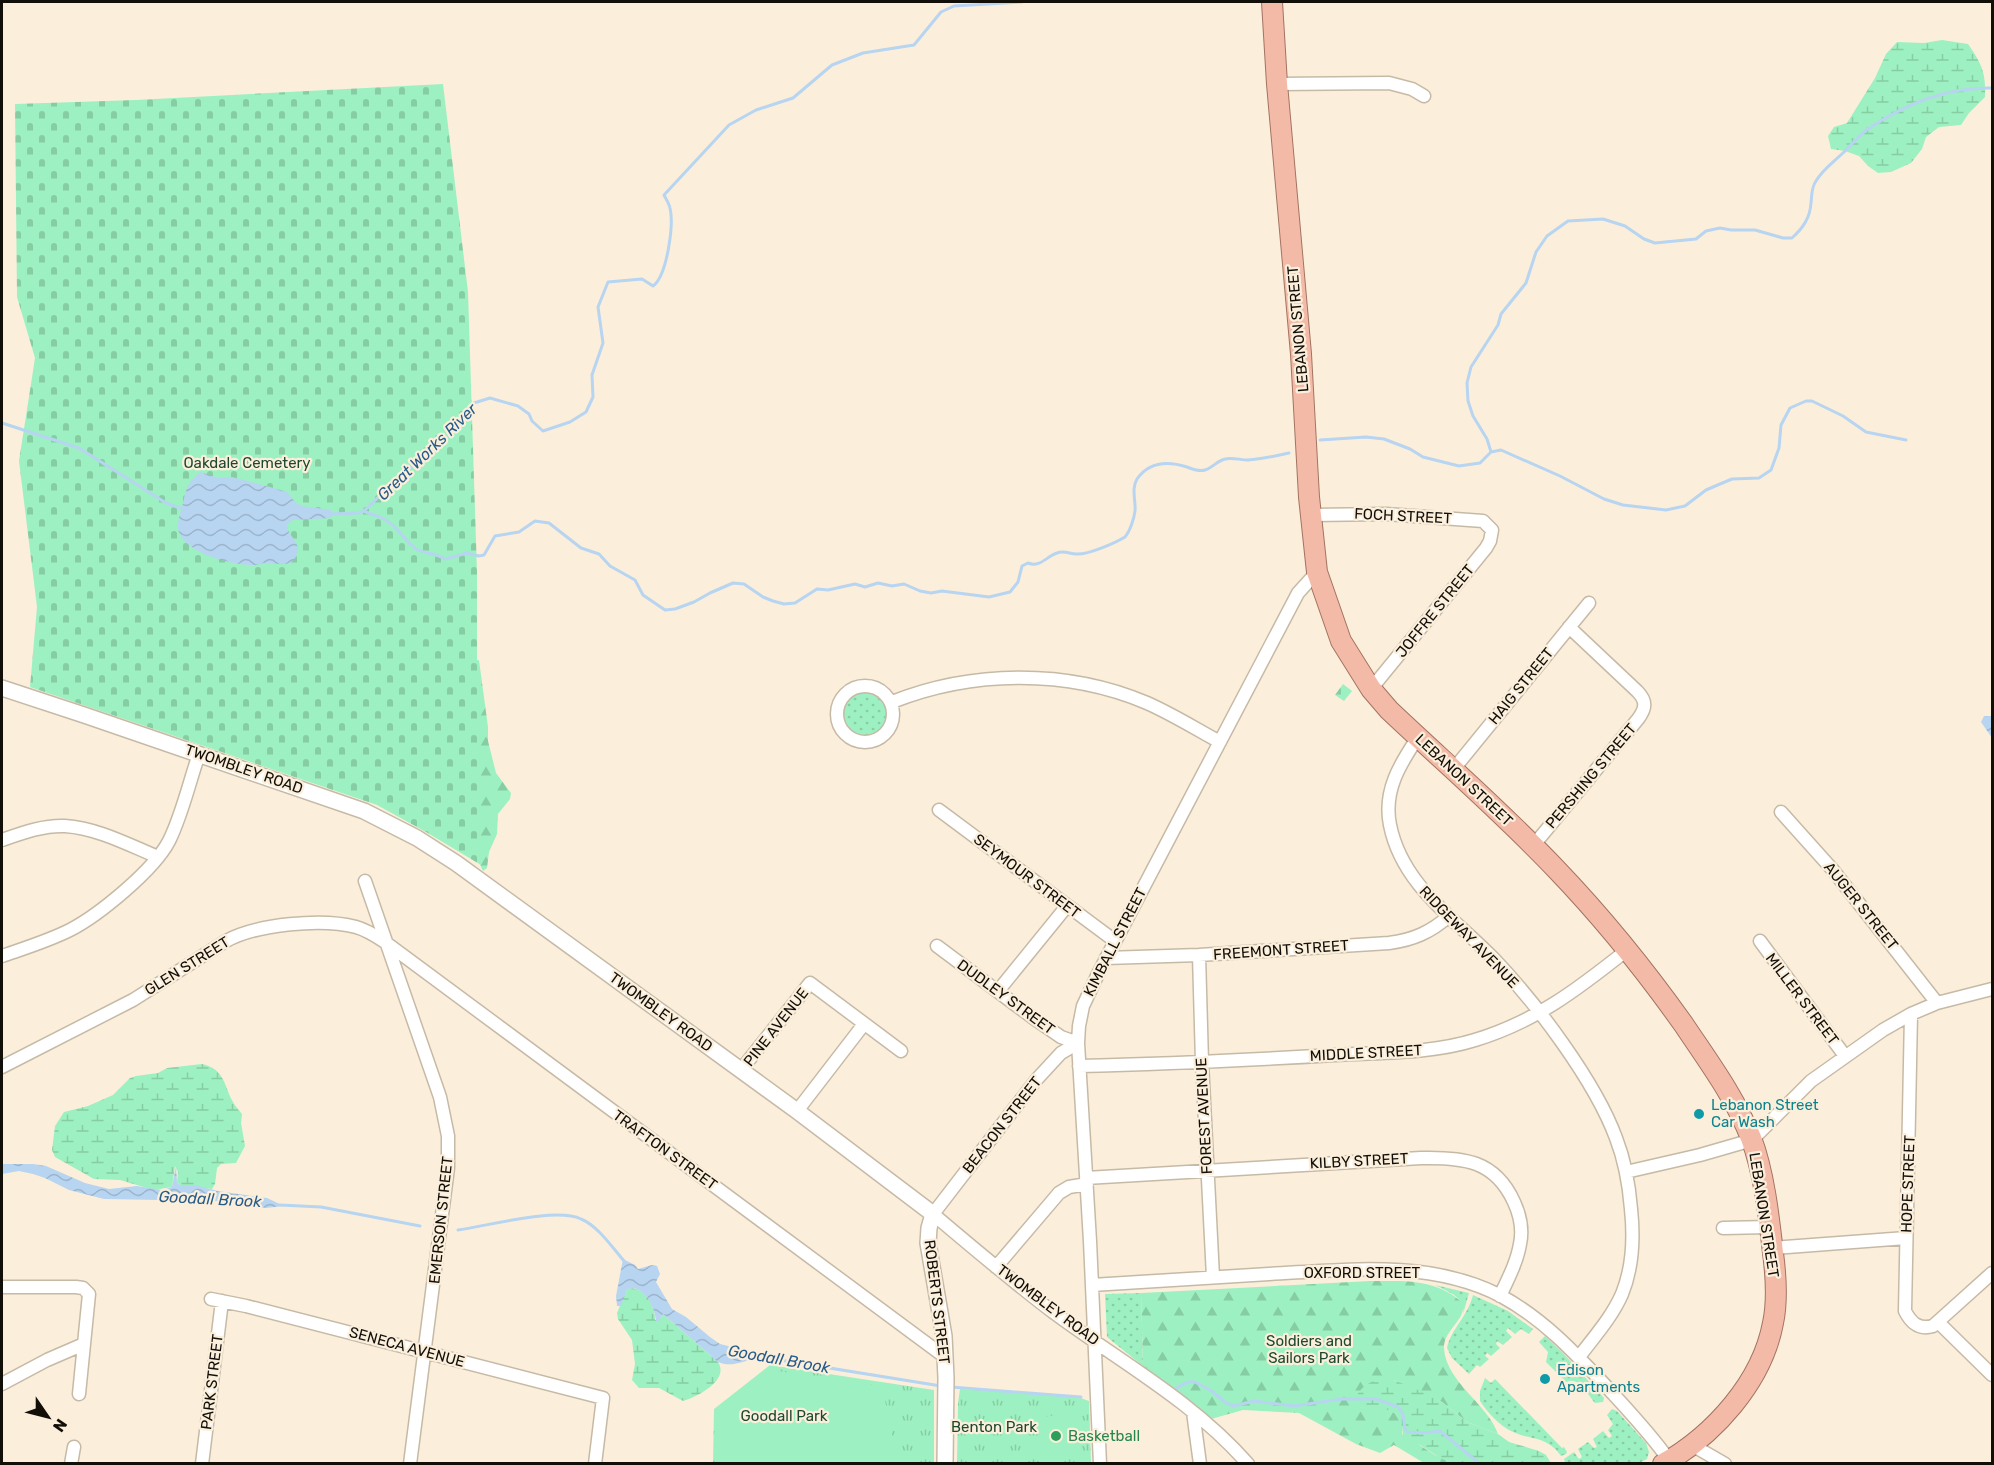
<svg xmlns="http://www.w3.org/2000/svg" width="1994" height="1465" viewBox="0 0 1994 1465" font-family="Rubik,sans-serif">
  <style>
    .grass { fill: url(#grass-dots) }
    .forest { fill: url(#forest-firs) }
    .wetland { fill: url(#wetland-marsh) }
    .cemetery { fill: url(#cemetery-stones) }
    .park { fill: url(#park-tufts) }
    .pitch { fill: #9df0c1 }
    .water { fill: url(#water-waves) }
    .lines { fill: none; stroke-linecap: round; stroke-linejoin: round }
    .stream { stroke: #b7d4f1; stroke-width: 3 }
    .minor-casing { stroke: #c6baa6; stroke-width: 15 }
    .tertiary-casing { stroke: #c6baa6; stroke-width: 18 }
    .trunk-casing { stroke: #a37362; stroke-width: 22 }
    .minor { stroke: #fff; stroke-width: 12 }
    .tertiary { stroke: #fff; stroke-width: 15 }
    .trunk { stroke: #f4baa8; stroke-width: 20 }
    .culture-dot { fill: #0f9aa8; stroke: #fbefdb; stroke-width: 2 }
    .leisure-dot { fill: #2e9e5b; stroke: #fbefdb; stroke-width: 2 }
    .labels { text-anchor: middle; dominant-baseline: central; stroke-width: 4.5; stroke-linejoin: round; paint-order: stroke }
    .street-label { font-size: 15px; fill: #120e08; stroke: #fbefdb }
    .park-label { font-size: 15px; fill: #1c4831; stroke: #fbefdb }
    .culture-label { font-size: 15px; fill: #0d838f; stroke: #fbefdb; text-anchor: start }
    .leisure-label { font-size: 15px; fill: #27864d; stroke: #fbefdb; text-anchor: start }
    .water-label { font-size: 16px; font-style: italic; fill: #265b8a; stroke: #fbefdb }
  </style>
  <defs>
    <pattern id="grass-dots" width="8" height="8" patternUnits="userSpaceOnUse" patternTransform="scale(1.5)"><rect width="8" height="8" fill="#9df0c1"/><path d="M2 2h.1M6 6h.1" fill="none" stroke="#86cda4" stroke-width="1.8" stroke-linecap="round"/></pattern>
    <pattern id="forest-firs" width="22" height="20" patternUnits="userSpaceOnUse" patternTransform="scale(1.5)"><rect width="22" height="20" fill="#9df0c1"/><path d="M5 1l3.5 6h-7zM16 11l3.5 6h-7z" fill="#86cda4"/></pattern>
    <pattern id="wetland-marsh" width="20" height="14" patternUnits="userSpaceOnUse" patternTransform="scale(1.5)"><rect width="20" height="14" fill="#9df0c1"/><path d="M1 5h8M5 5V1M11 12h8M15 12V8" fill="none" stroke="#86cda4"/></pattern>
    <pattern id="cemetery-stones" width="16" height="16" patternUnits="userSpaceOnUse" patternTransform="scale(1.5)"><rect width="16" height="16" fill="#9df0c1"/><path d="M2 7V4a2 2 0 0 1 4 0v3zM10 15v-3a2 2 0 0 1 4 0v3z" fill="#86cda4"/></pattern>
    <pattern id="park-tufts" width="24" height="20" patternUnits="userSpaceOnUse" patternTransform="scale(1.5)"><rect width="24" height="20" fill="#9df0c1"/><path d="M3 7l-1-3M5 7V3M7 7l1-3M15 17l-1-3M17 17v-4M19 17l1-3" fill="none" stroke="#86cda4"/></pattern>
    <pattern id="water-waves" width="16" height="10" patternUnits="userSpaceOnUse" patternTransform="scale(1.5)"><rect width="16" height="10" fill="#b7d4f1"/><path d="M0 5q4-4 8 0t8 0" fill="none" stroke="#9cb5cd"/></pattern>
  </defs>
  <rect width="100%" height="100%" fill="#fbefdb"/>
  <!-- grass -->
  <path class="grass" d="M842 714a23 23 0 1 1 46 0a23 23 0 1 1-46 0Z
    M 1435,1285 L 1469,1293 L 1463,1314 C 1466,1297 1448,1292 1435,1285 Z
    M 1141,1293 L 1143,1366 L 1107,1337 L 1105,1294 Z
    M 1473,1295 L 1508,1311 L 1533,1329 L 1529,1334 L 1521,1329 L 1515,1334 L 1508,1328 L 1506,1331 L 1512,1337 L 1503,1345 L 1497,1341 L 1496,1344 L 1500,1348 L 1491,1356 L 1487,1353 L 1485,1356 L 1489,1359 L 1480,1367 L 1477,1365 L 1469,1374 L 1452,1358 L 1447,1348 C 1451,1329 1468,1316 1473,1295 Z
    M 1545,1336 L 1563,1353 L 1604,1398 L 1603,1402 L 1595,1403 C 1587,1394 1580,1376 1566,1382 L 1546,1362 L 1548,1352 L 1539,1342 Z
    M 1485,1378 L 1491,1383 L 1495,1379 L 1562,1448 L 1564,1447 L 1567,1452 L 1566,1454 L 1561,1456 C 1546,1435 1531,1441 1511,1431 C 1500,1426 1487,1412 1480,1401 L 1480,1391 Z
    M 1612,1409 L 1617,1411 L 1646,1443 L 1649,1452 L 1647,1459 L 1639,1463 L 1565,1463 L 1564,1459 L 1574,1452 L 1579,1459 L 1582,1457 L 1578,1449 L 1588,1442 L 1594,1448 L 1597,1447 L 1593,1439 L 1603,1431 L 1609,1438 L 1612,1436 L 1608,1430 L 1613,1424 L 1607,1415 Z"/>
  <!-- forest -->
  <path class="forest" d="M 479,660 L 488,727 L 488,741 L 496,773 L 511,793 L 510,799 L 498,814 L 497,834 L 489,852 L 487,868 L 483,871 L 466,836 L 472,661 Z
    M 1370,1281 C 1405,1281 1435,1278 1463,1303 C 1466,1321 1443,1330 1444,1349 C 1447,1383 1487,1403 1498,1434 L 1467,1422 L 1442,1402 L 1394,1380 L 1360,1408 C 1372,1405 1394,1407 1401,1420 C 1403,1424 1402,1430 1402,1434 L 1435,1455 L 1454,1463 L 1424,1463 L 1394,1445 L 1380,1453 L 1356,1444 L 1299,1413 L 1243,1410 L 1211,1419 L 1143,1366 L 1141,1293 Z"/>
  <!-- wetland -->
  <path class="wetland" d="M 1942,40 L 1968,44 C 1982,64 1986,73 1985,97 L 1969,113 L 1961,125 L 1939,127 L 1926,137 L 1922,149 L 1911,163 L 1891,172 L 1878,173 L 1868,166 L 1859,156 L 1845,151 L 1831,149 L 1828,136 L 1834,127 L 1847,123 L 1875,78 L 1886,54 L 1897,42 L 1924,43 Z
    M 202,1064 C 225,1069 224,1086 233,1102 C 235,1106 239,1110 242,1114 L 241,1123 L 245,1146 L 236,1163 L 221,1164 L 217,1168 L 215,1184 L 212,1189 L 180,1185 L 177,1182 L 178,1172 L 175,1166 L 172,1187 L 154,1190 L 120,1180 L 94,1179 L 55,1157 L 52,1150 L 55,1126 L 64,1112 L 88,1106 L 113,1095 L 130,1078 L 136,1076 L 158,1073 L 167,1068 Z
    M 630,1288 C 645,1288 656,1306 655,1320 L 660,1319 L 663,1314 L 718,1362 C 730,1380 697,1397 683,1401 L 659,1388 L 639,1388 L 632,1380 L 635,1364 L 632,1340 L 618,1319 L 617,1313 L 627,1289 Z
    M 1383,1378 L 1394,1380 L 1430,1395 L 1442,1402 L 1467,1422 L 1498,1434 L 1509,1442 L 1539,1451 L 1546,1455 L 1551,1463 L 1454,1463 L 1442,1459 L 1420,1445 L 1404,1441 C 1402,1435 1403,1428 1401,1422 C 1396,1405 1370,1408 1357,1408 L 1354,1404 C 1358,1388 1368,1382 1383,1378 Z"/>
  <!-- cemetery -->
  <path class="cemetery" d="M 443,84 L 468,292 L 477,573 L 477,717 L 481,865 L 426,832 L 377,805 L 30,687 L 37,607 L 19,461 L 35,358 L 17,297 L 15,104 L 136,100 Z
    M 1343,684 L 1352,691 L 1344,701 L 1335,695 Z"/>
  <!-- park -->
  <path class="park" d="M 770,1365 L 934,1390 L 934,1463 L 713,1464 L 714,1409 Z
    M 960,1389 L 1075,1396 L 1089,1401 L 1091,1463 L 957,1464 L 958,1403 Z"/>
  <!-- pitch -->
  <path class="pitch" d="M 771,1370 L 882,1386 L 898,1463 L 718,1463 L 719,1410 Z
    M 1066,1414 L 1071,1455 L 1047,1458 L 1042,1417 Z"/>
  <!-- water -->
  <path class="water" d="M 200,472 L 219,478 L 232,477 L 270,487 L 287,492 L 296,503 L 302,506 L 331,510 L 332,518 L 293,520 L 287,525 L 288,530 C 292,539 300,542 297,554 C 292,570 275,562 264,563 C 261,563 258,565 255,565 C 234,566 178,552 178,526 C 178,520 180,513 182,508 C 186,490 186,484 200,472 Z
    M 1984,716 L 1992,716 L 1992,738 L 1981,722 Z
    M 3,1164 L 33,1164 L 46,1166 L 85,1183 L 109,1189 L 137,1186 L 162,1190 L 172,1187 L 176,1166 L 177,1182 L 180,1185 L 195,1185 L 218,1191 L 267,1198 L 284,1206 L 266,1208 L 218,1201 L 104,1199 L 69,1190 L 45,1178 L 33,1174 L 19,1171 L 2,1174 Z
    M 623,1259 L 635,1265 L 638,1269 L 652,1265 L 657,1266 L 660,1274 L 656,1282 L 672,1309 L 686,1317 L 710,1337 L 720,1344 L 749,1351 L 758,1357 C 745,1361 731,1368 718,1362 L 663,1314 L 659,1321 L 656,1321 C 655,1308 648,1293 634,1288 L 627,1289 L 621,1306 L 617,1306 L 616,1296 Z"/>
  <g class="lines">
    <!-- stream -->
    <path class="stream" d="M 2,423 L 79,448 L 166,503 L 183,509
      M 1320,440 L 1366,437 L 1384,439 L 1410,449 L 1423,457 L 1459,466 L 1480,463 L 1491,452 L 1501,450 L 1560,476 L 1604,499 L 1623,505 L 1666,510 L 1685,506 L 1706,490 L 1720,484 L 1732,479 L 1759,478 L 1771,470 L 1779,448 L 1781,425 L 1790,408 L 1806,401 L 1812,401 L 1843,416 L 1866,432 L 1906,440
      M 1491,452 L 1487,439 L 1473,416 L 1468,401 L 1467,383 L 1471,367 L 1498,325 L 1501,314 L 1526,283 L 1536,252 L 1547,236 L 1568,221 L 1603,219 L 1625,226 L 1644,239 L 1655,243 L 1696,239 L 1706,231 L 1720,228 L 1731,230 L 1755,230 L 1783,238 L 1792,238 C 1803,228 1810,218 1811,203 C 1812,195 1811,188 1816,181 C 1823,169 1835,161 1845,151 C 1852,144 1859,135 1868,129 C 1905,104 1947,87 1992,88
      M 363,511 C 375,515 385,518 394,526 C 402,534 408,545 418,550 C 427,554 436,553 445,559 L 467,553 L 479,556 L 484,555 L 495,536 L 519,532 L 535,521 L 549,523 L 581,548 L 599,554 L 610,566 L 635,580 L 643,595 L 665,610 L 675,609 L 694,602 L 710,593 L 733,583 L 744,584 L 763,597 L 773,601 L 784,604 L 795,603 L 817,589 L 828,590 L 855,584 L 865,587 L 878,583 L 892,586 L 904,584 L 920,591 L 931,593 L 942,591 L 989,597 L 1010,592 L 1018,582 L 1022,566 L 1028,563 C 1040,568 1047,556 1057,553 C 1064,550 1070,554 1076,554 C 1088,555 1115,543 1125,537 C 1130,531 1134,519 1135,511 C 1136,501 1131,489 1137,479 C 1149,462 1168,461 1187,467 C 1192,469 1199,472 1205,470 C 1212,468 1217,461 1225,459 C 1232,457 1240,460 1248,460 C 1263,459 1275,456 1289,453
      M 330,514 L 359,513 L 365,510 L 400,476 L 433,450 L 455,430 L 474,403 L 490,398 L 518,406 L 529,414 L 532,421 L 543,431 L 570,422 L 586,412 L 593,397 L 592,375 L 603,343 L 598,307 L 608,282 L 642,279 L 653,286 C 667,276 674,225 670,208 C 669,203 666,199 664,195 L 729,125 L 756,110 L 793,98 L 832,65 L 863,53 L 914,45 L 941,12 L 954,6 L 1022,2
      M 280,1205 L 321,1207 L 420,1226
      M 458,1230 C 487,1226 556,1207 581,1219 C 598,1226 612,1247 624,1261
      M 755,1356 L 941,1386
      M 951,1387 L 1081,1397
      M 1175,1389 L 1187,1382 L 1195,1382 L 1212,1391 L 1226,1403 L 1234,1406 L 1254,1401 L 1294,1406 L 1342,1399 L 1376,1399 L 1398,1407 L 1403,1414 L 1405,1429 L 1408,1432 L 1424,1433 L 1440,1431 L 1480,1464"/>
    <defs>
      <path id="minor" d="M 1277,84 L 1389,83 L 1412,89 L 1424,96
        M 1311,515 L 1386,514 L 1483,521 L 1492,530 L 1490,541 L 1486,548 L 1371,689
        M837 714a28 28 0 1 1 56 0a28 28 0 1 1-56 0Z
        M 892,702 C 973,670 1067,669 1147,703 C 1172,714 1196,729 1220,742
        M 1418,737 C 1400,764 1383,791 1390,825 C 1402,885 1454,918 1494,959 C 1536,1003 1595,1081 1616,1138 C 1625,1161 1629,1184 1631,1209 C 1634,1237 1633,1267 1622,1294 C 1612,1317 1594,1337 1579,1357
        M 1453,770 L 1589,603
        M 939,810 L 1115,941
        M 1781,812 L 1832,869 L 1937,1003
        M 2,840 C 22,833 43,825 65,826 C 97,828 129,845 158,857
        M 1533,846 L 1638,719 C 1646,708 1647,701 1637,691 L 1569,627
        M 365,881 L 440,1097 L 448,1136 L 448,1168 L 410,1464
        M 1760,941 L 1845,1056
        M 937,946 L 1032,1017 L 1061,1037 L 1078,1043
        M 1199,955 L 1202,1062 L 1213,1277
        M 2,956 C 25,948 48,941 70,930 C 99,915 154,870 169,841 C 182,815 189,783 199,754
        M 1106,958 L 1199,955 L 1389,943 C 1413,940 1431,932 1449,916
        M 998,991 L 1067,906
        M 1911,1014 L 1905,1311 C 1911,1323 1919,1330 1933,1326 L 1992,1273
        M 1078,1043 L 1061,1053 L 1037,1079 L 933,1214 C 972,1247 1012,1281 1053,1312 C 1119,1361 1193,1401 1248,1464
        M 1079,1066 C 1164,1064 1249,1060 1335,1055 C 1381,1052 1430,1054 1475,1040 C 1535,1022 1578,989 1627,950
        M 2,1067 L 133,1000 L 226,941 C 257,924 322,918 356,927 C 367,930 376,936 385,942 L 945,1357
        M 741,1070 L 810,983 L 901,1051
        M 797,1111 L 864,1024
        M 1626,1172 L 1700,1155 L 1752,1140 L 1811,1081 L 1883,1030 L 1911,1014 L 1937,1003 L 1992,989
        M 1086,1178 L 1421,1158 C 1463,1157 1495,1160 1514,1202 C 1520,1215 1523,1230 1520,1244 C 1517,1262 1508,1279 1500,1296
        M 1723,1228 L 1769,1227
        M 1773,1248 L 1906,1238
        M 996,1267 L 1059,1193 L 1069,1187 L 1087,1184
        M 1092,1285 C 1151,1281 1210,1278 1269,1274 C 1345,1270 1430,1259 1501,1296 C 1542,1318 1573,1351 1604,1384 C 1627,1409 1650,1433 1669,1460
        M 2,1287 L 76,1287 L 83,1288 L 89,1294 L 79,1394
        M 211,1299 L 246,1306 L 603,1398 L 595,1464
        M 1938,1322 L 1992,1375
        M 2,1384 L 47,1360 L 84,1344
        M 1193,1412 L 1200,1464
        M 1692,1445 L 1725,1464
        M 71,1464 L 74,1447
        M 202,1464 L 222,1301
        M 1100,1464 L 1090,1241 L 1078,1043 L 1079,1026 L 1083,1006 L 1098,974 L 1298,593 L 1317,572"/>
      <path id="tertiary" d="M 2,688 L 84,715 L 364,811 L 417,838 L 456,863 L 797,1111 L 933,1214 L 929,1228 L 928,1243 L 944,1336 L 946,1378 L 945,1464"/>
      <path id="trunk" d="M 1272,2 L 1277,84 L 1301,354 L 1309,497 L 1317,572 L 1341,641 L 1371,689 L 1389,710 C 1445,763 1503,813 1556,869 C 1602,917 1645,970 1684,1025 C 1708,1061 1735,1097 1751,1138 C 1764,1172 1769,1217 1773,1253 C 1776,1276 1778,1300 1773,1323 C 1762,1382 1714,1435 1663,1464"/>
    </defs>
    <!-- minor casing -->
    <use href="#minor" class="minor-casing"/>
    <!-- tertiary casing -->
    <use href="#tertiary" class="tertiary-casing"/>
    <!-- trunk casing -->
    <use href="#trunk" class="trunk-casing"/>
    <!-- minor -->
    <use href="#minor" class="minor"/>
    <!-- tertiary -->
    <use href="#tertiary" class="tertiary"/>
    <!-- trunk -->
    <use href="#trunk" class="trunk"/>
  </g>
  <!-- markers -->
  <g class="culture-dot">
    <circle cx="1699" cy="1114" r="6"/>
    <circle cx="1545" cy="1379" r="6"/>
  </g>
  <circle class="leisure-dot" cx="1056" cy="1436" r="6"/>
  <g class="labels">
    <!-- street labels -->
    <g class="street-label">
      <text transform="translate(1298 329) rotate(-95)">LEBANON STREET</text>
      <text transform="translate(1403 516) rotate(3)">FOCH STREET</text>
      <text transform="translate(1435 611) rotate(-51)">JOFFRE STREET</text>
      <text transform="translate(1521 686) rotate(-51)">HAIG STREET</text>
      <text transform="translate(244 769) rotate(19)">TWOMBLEY ROAD</text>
      <text transform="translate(1591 776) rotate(-50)">PERSHING STREET</text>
      <text transform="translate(1464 780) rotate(43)">LEBANON STREET</text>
      <text transform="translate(1027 876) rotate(37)">SEYMOUR STREET</text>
      <text transform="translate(1861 906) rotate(51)">AUGER STREET</text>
      <text transform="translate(1469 937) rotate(46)">RIDGEWAY AVENUE</text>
      <text transform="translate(1115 942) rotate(-63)">KIMBALL STREET</text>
      <text transform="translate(1281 950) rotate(-4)">FREEMONT STREET</text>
      <text transform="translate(187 966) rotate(-32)">GLEN STREET</text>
      <text transform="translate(1006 997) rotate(36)">DUDLEY STREET</text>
      <text transform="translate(1802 999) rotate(53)">MILLER STREET</text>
      <text transform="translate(661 1012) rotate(36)">TWOMBLEY ROAD</text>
      <text transform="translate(776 1027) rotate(-52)">PINE AVENUE</text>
      <text transform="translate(1366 1053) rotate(-3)">MIDDLE STREET</text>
      <text transform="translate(1204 1116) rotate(-93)">FOREST AVENUE</text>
      <text transform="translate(1002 1125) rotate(-52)">BEACON STREET</text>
      <text transform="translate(665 1150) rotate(36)">TRAFTON STREET</text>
      <text transform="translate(1359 1161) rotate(-3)">KILBY STREET</text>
      <text transform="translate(1908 1184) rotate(-88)">HOPE STREET</text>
      <text transform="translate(1764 1215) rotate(81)">LEBANON STREET</text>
      <text transform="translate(441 1220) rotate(-84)">EMERSON STREET</text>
      <text x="1362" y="1273">OXFORD STREET</text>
      <text transform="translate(937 1302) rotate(83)">ROBERTS STREET</text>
      <text transform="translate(1048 1305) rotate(37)">TWOMBLEY ROAD</text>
      <text transform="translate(407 1347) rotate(15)">SENECA AVENUE</text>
      <text transform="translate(212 1382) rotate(-83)">PARK STREET</text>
    </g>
    <!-- park labels -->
    <g class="park-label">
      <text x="247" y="463">Oakdale Cemetery</text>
      <text x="1309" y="1341">Soldiers and<tspan x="1309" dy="17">Sailors Park</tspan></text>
      <text x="784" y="1416">Goodall Park</text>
      <text x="994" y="1427">Benton Park</text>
    </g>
    <!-- culture labels -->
    <g class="culture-label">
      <text x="1711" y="1105">Lebanon Street<tspan x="1711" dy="17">Car Wash</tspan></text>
      <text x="1557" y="1370">Edison<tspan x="1557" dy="17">Apartments</tspan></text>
    </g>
    <!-- leisure labels -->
    <g class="leisure-label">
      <text x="1068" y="1436">Basketball</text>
    </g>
    <!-- water labels -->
    <g class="water-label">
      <text transform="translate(427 452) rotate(-44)">Great Works River</text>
      <text transform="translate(210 1199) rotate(3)">Goodall Brook</text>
      <text transform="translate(779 1359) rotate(10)">Goodall Brook</text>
    </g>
  </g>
  <!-- border -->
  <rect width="1994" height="1465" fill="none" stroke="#120e08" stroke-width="6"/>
  <!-- north arrow -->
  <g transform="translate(48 1417) rotate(125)" stroke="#fbefdb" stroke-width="4.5" paint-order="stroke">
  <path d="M0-4.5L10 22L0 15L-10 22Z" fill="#120e08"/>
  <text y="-9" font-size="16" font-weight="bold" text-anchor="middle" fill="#120e08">N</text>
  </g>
</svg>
